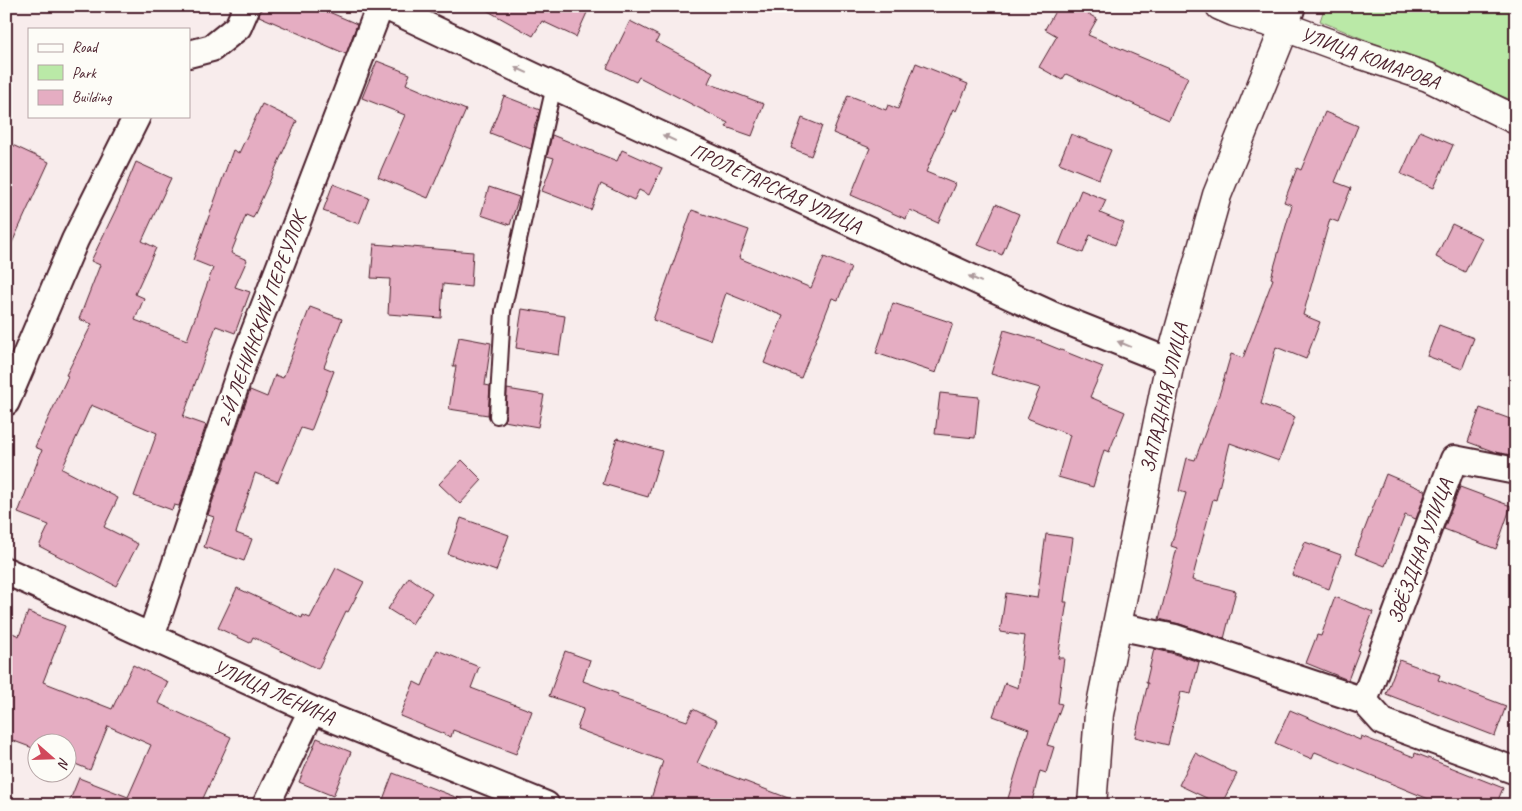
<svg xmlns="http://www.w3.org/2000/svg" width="1522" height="811" viewBox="0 0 1522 811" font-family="Caveat,sans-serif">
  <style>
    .green { fill: #bae9a7; stroke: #828469 }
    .building { fill: #e5adc2; stroke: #4a1f2b }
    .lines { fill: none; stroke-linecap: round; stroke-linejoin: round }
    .lane-casing { stroke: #4a1f2b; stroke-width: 18 }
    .street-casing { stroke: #4a1f2b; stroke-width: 30 }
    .secondary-casing { stroke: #4a1f2b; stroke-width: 31 }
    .lane { stroke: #fdfcf7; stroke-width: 14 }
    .street { stroke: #fdfcf7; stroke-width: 26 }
    .secondary { stroke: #fdfcf7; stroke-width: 28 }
    .oneway { fill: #ac999b }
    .labels { text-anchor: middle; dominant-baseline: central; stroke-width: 4; stroke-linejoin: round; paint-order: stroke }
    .street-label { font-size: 20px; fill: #4a1f2b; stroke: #fdfcf7 }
  </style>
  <rect width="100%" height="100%" fill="#f8ecec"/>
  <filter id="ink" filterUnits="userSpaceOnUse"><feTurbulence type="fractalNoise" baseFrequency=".02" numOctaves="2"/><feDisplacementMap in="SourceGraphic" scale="10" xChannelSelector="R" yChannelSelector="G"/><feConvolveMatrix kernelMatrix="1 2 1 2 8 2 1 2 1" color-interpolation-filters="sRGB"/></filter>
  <g filter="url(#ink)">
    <!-- green -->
    <path class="green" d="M 1325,6 L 1516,6 L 1516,102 L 1320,21 Z"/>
    <!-- building -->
    <path class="building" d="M 262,6 L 315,6 L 357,24 L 346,54 L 259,16 Z
      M 479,6 L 590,6 L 576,37 L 542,21 L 533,36 Z
      M 1058,6 L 1075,6 L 1097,19 L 1088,35 L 1188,77 L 1169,120 L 1066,74 L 1062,80 L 1039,67 L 1057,36 L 1045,29 Z
      M 630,21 L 659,36 L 656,42 L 713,72 L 708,83 L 764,104 L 752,136 L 726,127 L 728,123 L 639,77 L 636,82 L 607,68 Z
      M 377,61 L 410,74 L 406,84 L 466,110 L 428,198 L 378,177 L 405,115 L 362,98 Z
      M 916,63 L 968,84 L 956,111 L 953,109 L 926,172 L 955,184 L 938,223 L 910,210 L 906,219 L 851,195 L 870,148 L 833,133 L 848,95 L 886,110 L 888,105 L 898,109 Z
      M 504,96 L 540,110 L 534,128 L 535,129 L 531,149 L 490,133 Z
      M 262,104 L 297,121 L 253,218 L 246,215 L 231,253 L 247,260 L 235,287 L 250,292 L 235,333 L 216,326 L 183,417 L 206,425 L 179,506 L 174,505 L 172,510 L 134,496 L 157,433 L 91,405 L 62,469 L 118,498 L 104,527 L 138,544 L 116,586 L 39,546 L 49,525 L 18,513 L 42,450 L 35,447 L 68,376 L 66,375 L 92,324 L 79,319 L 100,265 L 91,261 L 118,205 L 136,162 L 171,178 L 142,241 L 156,248 L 135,294 L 144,298 L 135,320 L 187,340 L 213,268 L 193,260 L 233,150 L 239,153 Z
      M 1325,112 L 1358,126 L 1335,182 L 1351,188 L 1338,222 L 1330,219 L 1303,315 L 1320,322 L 1306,359 L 1276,347 L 1261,404 L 1295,417 L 1279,461 L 1230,443 L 1216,500 L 1213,499 L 1192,580 L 1236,591 L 1224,639 L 1180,624 L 1159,619 L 1177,548 L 1171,546 L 1186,493 L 1179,491 L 1187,458 L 1195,460 L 1220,392 L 1231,354 L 1243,358 L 1273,279 L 1271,278 L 1292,205 L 1284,202 L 1297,168 L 1301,170 Z
      M 802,118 L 822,126 L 811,156 L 791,148 Z
      M 1420,131 L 1453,145 L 1434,188 L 1401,174 Z
      M 1071,134 L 1111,150 L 1099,179 L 1059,163 Z
      M 552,135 L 617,161 L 622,150 L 662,168 L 649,195 L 639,190 L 634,200 L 601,184 L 591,210 L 542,191 L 554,158 L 547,156 Z
      M 6,142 L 49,162 L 6,256 Z
      M 333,184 L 369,198 L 359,224 L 323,211 Z
      M 489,187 L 519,197 L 510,225 L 481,215 Z
      M 1081,190 L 1106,200 L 1100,213 L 1124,223 L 1115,245 L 1090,235 L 1083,253 L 1059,244 Z
      M 996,204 L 1019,214 L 1002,255 L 978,245 Z
      M 692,210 L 749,230 L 739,258 L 811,288 L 824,257 L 851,268 L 838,300 L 832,298 L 801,378 L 764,363 L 783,316 L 726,293 L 710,340 L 653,320 Z
      M 1452,224 L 1482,238 L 1465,272 L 1436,257 Z
      M 374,244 L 473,252 L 471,287 L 443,284 L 441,318 L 388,314 L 390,279 L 371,278 Z
      M 893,303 L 953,323 L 936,373 L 876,353 Z
      M 310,307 L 342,319 L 324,367 L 334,371 L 311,431 L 301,428 L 278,482 L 255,473 L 236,533 L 252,539 L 244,561 L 204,547 L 214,517 L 208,515 L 250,390 L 267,397 L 275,375 L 283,378 Z
      M 522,309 L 565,316 L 559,355 L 516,348 Z
      M 1439,325 L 1474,338 L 1462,369 L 1427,356 Z
      M 1004,330 L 1042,341 L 1041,342 L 1103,367 L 1090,397 L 1125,412 L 1109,452 L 1104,450 L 1093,487 L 1058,477 L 1070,435 L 1027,418 L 1040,388 L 991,374 Z
      M 459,337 L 491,343 L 485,385 L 490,386 L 488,415 L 449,409 L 456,366 L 453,366 Z
      M 507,389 L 544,395 L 538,427 L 504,421 L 506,416 Z
      M 940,393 L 979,397 L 975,438 L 935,434 Z
      M 1480,408 L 1516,421 L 1516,456 L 1495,452 L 1468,442 Z
      M 617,438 L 662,451 L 648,497 L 603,484 Z
      M 462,460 L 482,480 L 460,504 L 439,484 Z
      M 1386,474 L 1426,491 L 1416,519 L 1405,515 L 1385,566 L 1355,554 Z
      M 1460,487 L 1511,506 L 1496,549 L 1444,529 Z
      M 461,518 L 509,535 L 496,571 L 448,554 Z
      M 1046,534 L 1073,538 L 1064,602 L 1067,602 L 1058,658 L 1064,658 L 1058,703 L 1062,704 L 1047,745 L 1054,747 L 1046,773 L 1040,771 L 1031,805 L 1006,805 L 1029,729 L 993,716 L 1005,683 L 1018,688 L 1025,636 L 1000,632 L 1006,593 L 1037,598 Z
      M 1305,542 L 1341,555 L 1329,589 L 1292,575 Z
      M 336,568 L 364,582 L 348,612 L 346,611 L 318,669 L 253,637 L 250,643 L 218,628 L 237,588 L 302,618 L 303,615 L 310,618 Z
      M 409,577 L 432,593 L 412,624 L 388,609 Z
      M 1335,597 L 1373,612 L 1358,650 L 1359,651 L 1348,680 L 1306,663 L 1317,635 L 1321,636 Z
      M 28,612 L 65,626 L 43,682 L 112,709 L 133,665 L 168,682 L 158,703 L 231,737 L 200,805 L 68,805 L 79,778 L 128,797 L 151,745 L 108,726 L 90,770 L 68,761 L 68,744 L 38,744 L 38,750 L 6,738 L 6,630 L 19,636 Z
      M 1154,649 L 1171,653 L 1199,662 L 1191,694 L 1181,692 L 1168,745 L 1135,737 L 1148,683 L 1146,683 Z
      M 437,650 L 479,667 L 471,688 L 532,711 L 516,754 L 453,730 L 451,737 L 400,716 L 414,682 L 422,686 Z
      M 565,651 L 590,660 L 583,681 L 618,694 L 617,697 L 687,721 L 693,709 L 717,721 L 697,763 L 801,803 L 800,805 L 649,805 L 663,761 L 577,729 L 584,708 L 549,696 Z
      M 1399,660 L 1440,675 L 1438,680 L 1506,706 L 1495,736 L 1386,694 Z
      M 1290,710 L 1360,740 L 1361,736 L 1414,757 L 1415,753 L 1503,788 L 1496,805 L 1443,805 L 1315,752 L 1312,759 L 1275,743 Z
      M 317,738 L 351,752 L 333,796 L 299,782 Z
      M 1195,753 L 1237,774 L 1221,805 L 1179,785 Z
      M 393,773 L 471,803 L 471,805 L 381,805 Z"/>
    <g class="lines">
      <defs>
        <path id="lane" d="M 497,416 L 503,311 L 554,86"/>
        <path id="street" d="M 385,6 L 554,86 L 1052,315 L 1170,362
          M 1285,27 L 1292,6
          M 189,54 L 212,48 L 238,27 L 247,6
          M 6,402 L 75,240 L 137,116
          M 6,571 L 312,710 L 546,805
          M 1117,626 L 1175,638 L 1364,701 L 1383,722 L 1516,771
          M 151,637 L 245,357 L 380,6
          M 1364,701 L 1454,459 L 1516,471
          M 266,805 L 312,710"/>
        <path id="secondary" d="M 1220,6 L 1234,12 L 1285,27 L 1356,53 L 1428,77 L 1516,120
          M 1092,805 L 1099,714 L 1170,362 L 1217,195 L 1285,27"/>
      </defs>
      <!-- lane casing -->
      <use href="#lane" class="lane-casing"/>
      <!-- street casing -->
      <use href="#street" class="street-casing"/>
      <!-- secondary casing -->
      <use href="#secondary" class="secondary-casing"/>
      <!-- lane -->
      <use href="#lane" class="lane"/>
      <!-- street -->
      <use href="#street" class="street"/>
      <!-- secondary -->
      <use href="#secondary" class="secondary"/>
    </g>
    <!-- one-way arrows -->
    <defs><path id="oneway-solid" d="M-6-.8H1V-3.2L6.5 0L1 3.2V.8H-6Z" transform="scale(1.25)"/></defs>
    <g class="oneway">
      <use href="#oneway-solid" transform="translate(521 70) rotate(-155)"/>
      <use href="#oneway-solid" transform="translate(669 138) rotate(-155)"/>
      <use href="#oneway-solid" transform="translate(975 279) rotate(-155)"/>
      <use href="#oneway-solid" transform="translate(1124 344) rotate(-158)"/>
    </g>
  </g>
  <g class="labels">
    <!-- street labels -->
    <g class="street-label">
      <text transform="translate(1370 58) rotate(20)">УЛИЦА КОМАРОВА</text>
      <text transform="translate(776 188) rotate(25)">ПРОЛЕТАРСКАЯ УЛИЦА</text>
      <text transform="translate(261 320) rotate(-70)">2-Й ЛЕНИНСКИЙ ПЕРЕУЛОК</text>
      <text transform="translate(1164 398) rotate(-77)">ЗАПАДНАЯ УЛИЦА</text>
      <text transform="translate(1420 551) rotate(-70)">ЗВЁЗДНАЯ УЛИЦА</text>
      <text transform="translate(274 692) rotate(24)">УЛИЦА ЛЕНИНА</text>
    </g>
  </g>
  <!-- margin -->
  <rect width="1522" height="811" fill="none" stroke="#fdfcf7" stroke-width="25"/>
  <rect x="12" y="12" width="1497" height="786" fill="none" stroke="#4a1f2b" stroke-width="2" filter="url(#ink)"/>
  <!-- legend -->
  <rect x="28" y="28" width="162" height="90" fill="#fdfcf7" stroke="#b5a4a5"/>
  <rect x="38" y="44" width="25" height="8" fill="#fdfcf7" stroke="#b5a4a5"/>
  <text x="72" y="52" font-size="15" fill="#4a1f2b">Road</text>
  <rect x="38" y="65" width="25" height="15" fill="#bae9a7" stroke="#b5a4a5"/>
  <text x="72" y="78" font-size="15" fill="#4a1f2b">Park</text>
  <rect x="38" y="90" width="25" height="15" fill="#e5adc2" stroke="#b5a4a5"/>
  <text x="72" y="102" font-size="15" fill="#4a1f2b">Building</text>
  <!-- north arrow -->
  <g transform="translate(52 758) rotate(110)"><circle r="24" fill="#fdfcf7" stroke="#b5a4a5"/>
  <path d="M0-4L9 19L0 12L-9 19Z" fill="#d1495b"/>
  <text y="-8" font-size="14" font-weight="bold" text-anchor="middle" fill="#4a1f2b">N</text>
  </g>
</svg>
